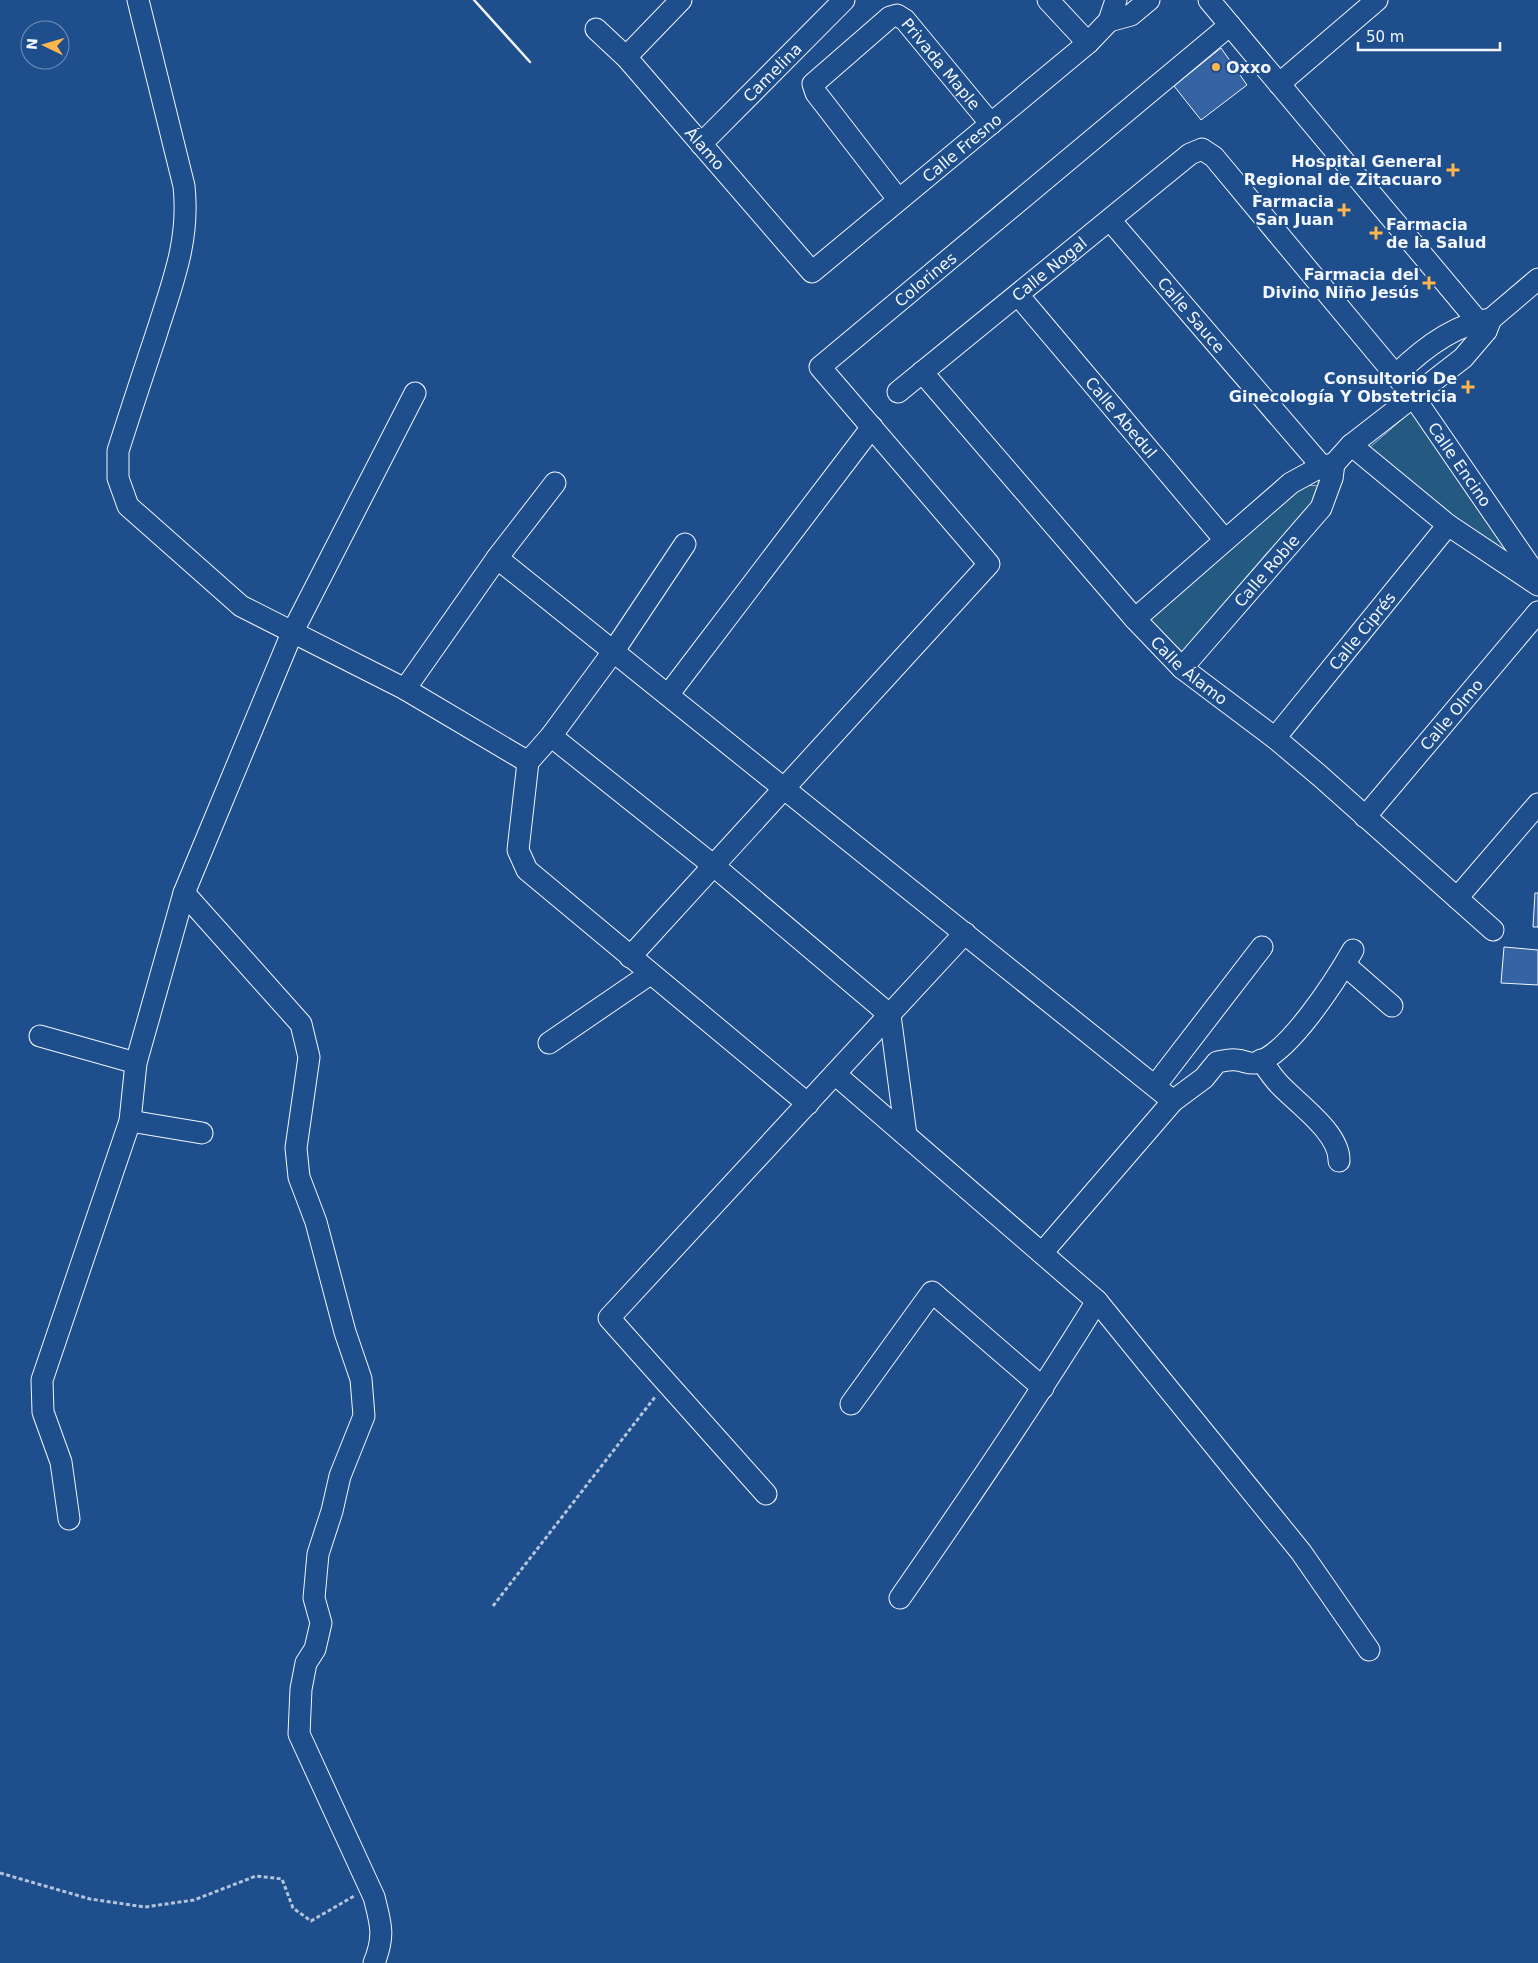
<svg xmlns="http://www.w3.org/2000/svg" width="1538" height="1963" viewBox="0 0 1538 1963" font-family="'DejaVu Sans',sans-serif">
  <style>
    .green { fill: #245a82; stroke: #a8bbd7 }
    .building { fill: #3563a3; stroke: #f2f6ff }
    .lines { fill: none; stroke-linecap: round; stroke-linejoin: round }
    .minor-casing { stroke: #f2f6ff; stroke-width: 23 }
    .path { stroke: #b3c4dc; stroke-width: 3; stroke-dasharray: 4 2.5; stroke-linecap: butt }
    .minor { stroke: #1f4e8c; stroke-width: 21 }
    .wall { stroke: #f2f6ff; stroke-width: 2.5 }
    .poi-dot { fill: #ffb74d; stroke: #1f4e8c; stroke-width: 2 }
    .labels { text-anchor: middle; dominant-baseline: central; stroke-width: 4; stroke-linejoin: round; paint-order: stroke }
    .street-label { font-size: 16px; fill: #f2f6ff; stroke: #1f4e8c }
    .poi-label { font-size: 16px; font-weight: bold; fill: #f2f6ff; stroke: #1f4e8c; text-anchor: end }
  </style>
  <rect width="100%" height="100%" fill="#1f4e8c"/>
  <!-- green -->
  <path class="green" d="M 1415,408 L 1533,578 L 1442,517 L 1369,448 Z
    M 1304,485 L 1321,486 L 1316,506 L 1187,656 L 1146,618 Z"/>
  <!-- building -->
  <path class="building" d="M 1221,48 L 1247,85 L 1201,120 L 1174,86 Z
    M 1535,893 L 1538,893 L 1538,927 L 1533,927 Z
    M 1504,947 L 1538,950 L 1538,985 L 1501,983 Z"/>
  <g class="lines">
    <defs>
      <g id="minor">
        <path d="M 138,0 L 184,186 C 190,241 172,284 156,335 C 143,374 130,413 118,451 L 118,478 L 128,506 L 241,606 L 405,689 L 528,762"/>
        <path d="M 1048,0 L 1088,43"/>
        <path d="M 1209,0 L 1486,331"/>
        <path d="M 1109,21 L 1131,15 L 1149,0"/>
        <path id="s1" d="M 596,29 L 626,57 L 812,272 L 1088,43 L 1109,21 L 1116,0"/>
        <path d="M 626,57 L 681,0"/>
        <path d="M 1279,84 L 1377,0"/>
        <path id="s2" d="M 701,144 L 844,0"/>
        <path id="s3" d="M 898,199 L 816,93 L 813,84 L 890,17 L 897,15 L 905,20 L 991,124"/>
        <path id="s4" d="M 1110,220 L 1332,478"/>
        <path id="s5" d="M 1018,295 L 1225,540"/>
        <path id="s6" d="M 922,372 L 1135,619 L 1182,668 L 1275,738 L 1320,776 L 1493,930"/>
        <path d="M 1396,375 C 1421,350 1455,324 1491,319"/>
        <path id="s7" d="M 898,392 L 1190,154 L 1202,149 L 1214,157 L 1413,396 L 1538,578"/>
        <path d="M 1351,445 L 1448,525 L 1538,585"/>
        <path d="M 685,544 L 613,652 L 551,736 L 528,762 L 518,850 L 527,870 L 808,1104"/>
        <path d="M 497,558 L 1173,1101"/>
        <path d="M 1135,619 L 1291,483 L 1322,466 L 1334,464"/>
        <path id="s8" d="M 1182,668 L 1321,508 L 1332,478 L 1334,464 L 1351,445 L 1463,358 L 1486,331 L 1491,319 L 1538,279"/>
        <path d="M 405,689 L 497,558 L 555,483"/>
        <path d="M 668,695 L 872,427"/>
        <path d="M 551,736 L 714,866 L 890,1015 L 906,1135"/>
        <path id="s9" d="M 1275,738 L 1448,525"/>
        <path id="s10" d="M 1365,817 L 1538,612"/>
        <path d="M 184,893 L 301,1024 L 309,1057 L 296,1148 L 299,1177 L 316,1222 L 345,1332 L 361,1379 L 364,1416 L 340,1476 L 332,1511 L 318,1554 L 314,1598 L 321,1623 L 315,1649 L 306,1663 L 301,1689 L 299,1734 L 374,1897 C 381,1924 385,1936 374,1963"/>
        <path d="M 1457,898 L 1538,804"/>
        <path id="s11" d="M 630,957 L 989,564 L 820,367 L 1230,25"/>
        <path d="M 1345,965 L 1392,1006"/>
        <path d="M 40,1036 L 136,1063"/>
        <path d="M 549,1043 L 650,974"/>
        <path d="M 1261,1060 C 1267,1069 1273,1078 1280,1085 C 1298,1104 1340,1133 1339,1161"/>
        <path d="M 835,1074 L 1097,1301 L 1301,1552 L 1369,1650"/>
        <path d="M 1155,1086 L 1262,947"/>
        <path d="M 130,1121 L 202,1133"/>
        <path d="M 1042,1253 L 1173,1101 L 1204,1078 L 1217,1062 C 1223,1061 1230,1059 1236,1060 C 1242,1060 1249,1064 1255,1063 C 1288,1056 1337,978 1353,950"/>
        <path d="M 851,1404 L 932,1292 L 1043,1388"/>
        <path d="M 766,1494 L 609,1318 L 965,933"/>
        <path d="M 69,1519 L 61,1462 L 43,1412 L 42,1380 L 130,1121 L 136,1063 L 184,893 L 292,633 L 415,393"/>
        <path d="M 900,1598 C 968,1500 1035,1402 1097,1301"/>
      </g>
    </defs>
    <!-- minor casing -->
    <use href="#minor" class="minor-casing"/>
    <!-- path -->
    <path class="path" d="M 493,1606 L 655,1397
      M 0,1873 L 90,1899 L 145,1907 L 194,1900 L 256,1876 L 282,1879 L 293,1908 L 311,1921 L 354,1896"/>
    <!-- minor -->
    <use href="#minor" class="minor"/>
    <!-- wall -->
    <path class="wall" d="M 474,0 L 530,62"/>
  </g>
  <!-- markers -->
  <g class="poi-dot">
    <circle cx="1216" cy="67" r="5"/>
    <path d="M1450.5 162.5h5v5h5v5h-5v5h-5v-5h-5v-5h5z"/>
    <path d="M1341.5 202.5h5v5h5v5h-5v5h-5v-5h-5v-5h5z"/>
    <path d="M1373.5 225.5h5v5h5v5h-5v5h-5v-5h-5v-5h5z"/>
    <path d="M1426.5 275.5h5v5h5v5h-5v5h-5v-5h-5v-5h5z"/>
    <path d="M1465.5 379.5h5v5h5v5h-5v5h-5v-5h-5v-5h5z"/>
  </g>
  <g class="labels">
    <!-- street labels -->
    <g class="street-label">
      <text stroke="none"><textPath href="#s3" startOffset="319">Privada Maple</textPath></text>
      <text stroke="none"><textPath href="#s2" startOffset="101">Camelina</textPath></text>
      <text stroke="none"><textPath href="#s1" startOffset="520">Calle Fresno</textPath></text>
      <text stroke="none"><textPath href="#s1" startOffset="162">Álamo</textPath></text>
      <text stroke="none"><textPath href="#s7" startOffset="195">Calle Nogal</textPath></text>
      <text stroke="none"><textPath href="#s11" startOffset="929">Colorines</textPath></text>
      <text stroke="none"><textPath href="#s4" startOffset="125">Calle Sauce</textPath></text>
      <text stroke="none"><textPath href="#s5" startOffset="160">Calle Abedul</textPath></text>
      <text stroke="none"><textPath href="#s7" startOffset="798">Calle Encino</textPath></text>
      <text stroke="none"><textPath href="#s8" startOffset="129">Calle Roble</textPath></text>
      <text stroke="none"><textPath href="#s9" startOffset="138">Calle Ciprés</textPath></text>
      <text stroke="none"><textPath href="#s6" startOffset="401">Calle Álamo</textPath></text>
      <text stroke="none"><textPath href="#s10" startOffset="134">Calle Olmo</textPath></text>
    </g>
    <!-- poi labels -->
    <g class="poi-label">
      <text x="1226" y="67" text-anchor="start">Oxxo</text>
      <text x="1442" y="161">Hospital General<tspan x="1442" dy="18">Regional de Zitacuaro</tspan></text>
      <text x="1334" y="201">Farmacia<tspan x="1334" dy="18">San Juan</tspan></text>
      <text x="1386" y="224" text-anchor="start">Farmacia<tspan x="1386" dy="18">de la Salud</tspan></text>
      <text x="1419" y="274">Farmacia del<tspan x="1419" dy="18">Divino Niño Jesús</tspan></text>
      <text x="1457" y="378">Consultorio De<tspan x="1457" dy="18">Ginecología Y Obstetricia</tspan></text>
    </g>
  </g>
  <!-- north arrow -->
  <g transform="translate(45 45) rotate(275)"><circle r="24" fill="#1f4e8c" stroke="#7391ba"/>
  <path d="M0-4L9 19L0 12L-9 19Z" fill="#ffb74d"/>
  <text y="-8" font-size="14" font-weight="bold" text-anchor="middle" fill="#f2f6ff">N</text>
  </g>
  <!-- scale -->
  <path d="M1358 42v8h142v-8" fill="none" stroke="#f2f6ff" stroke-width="2.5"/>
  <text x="1366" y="42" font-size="15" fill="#f2f6ff" stroke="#1f4e8c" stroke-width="4" paint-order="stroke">50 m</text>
</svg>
